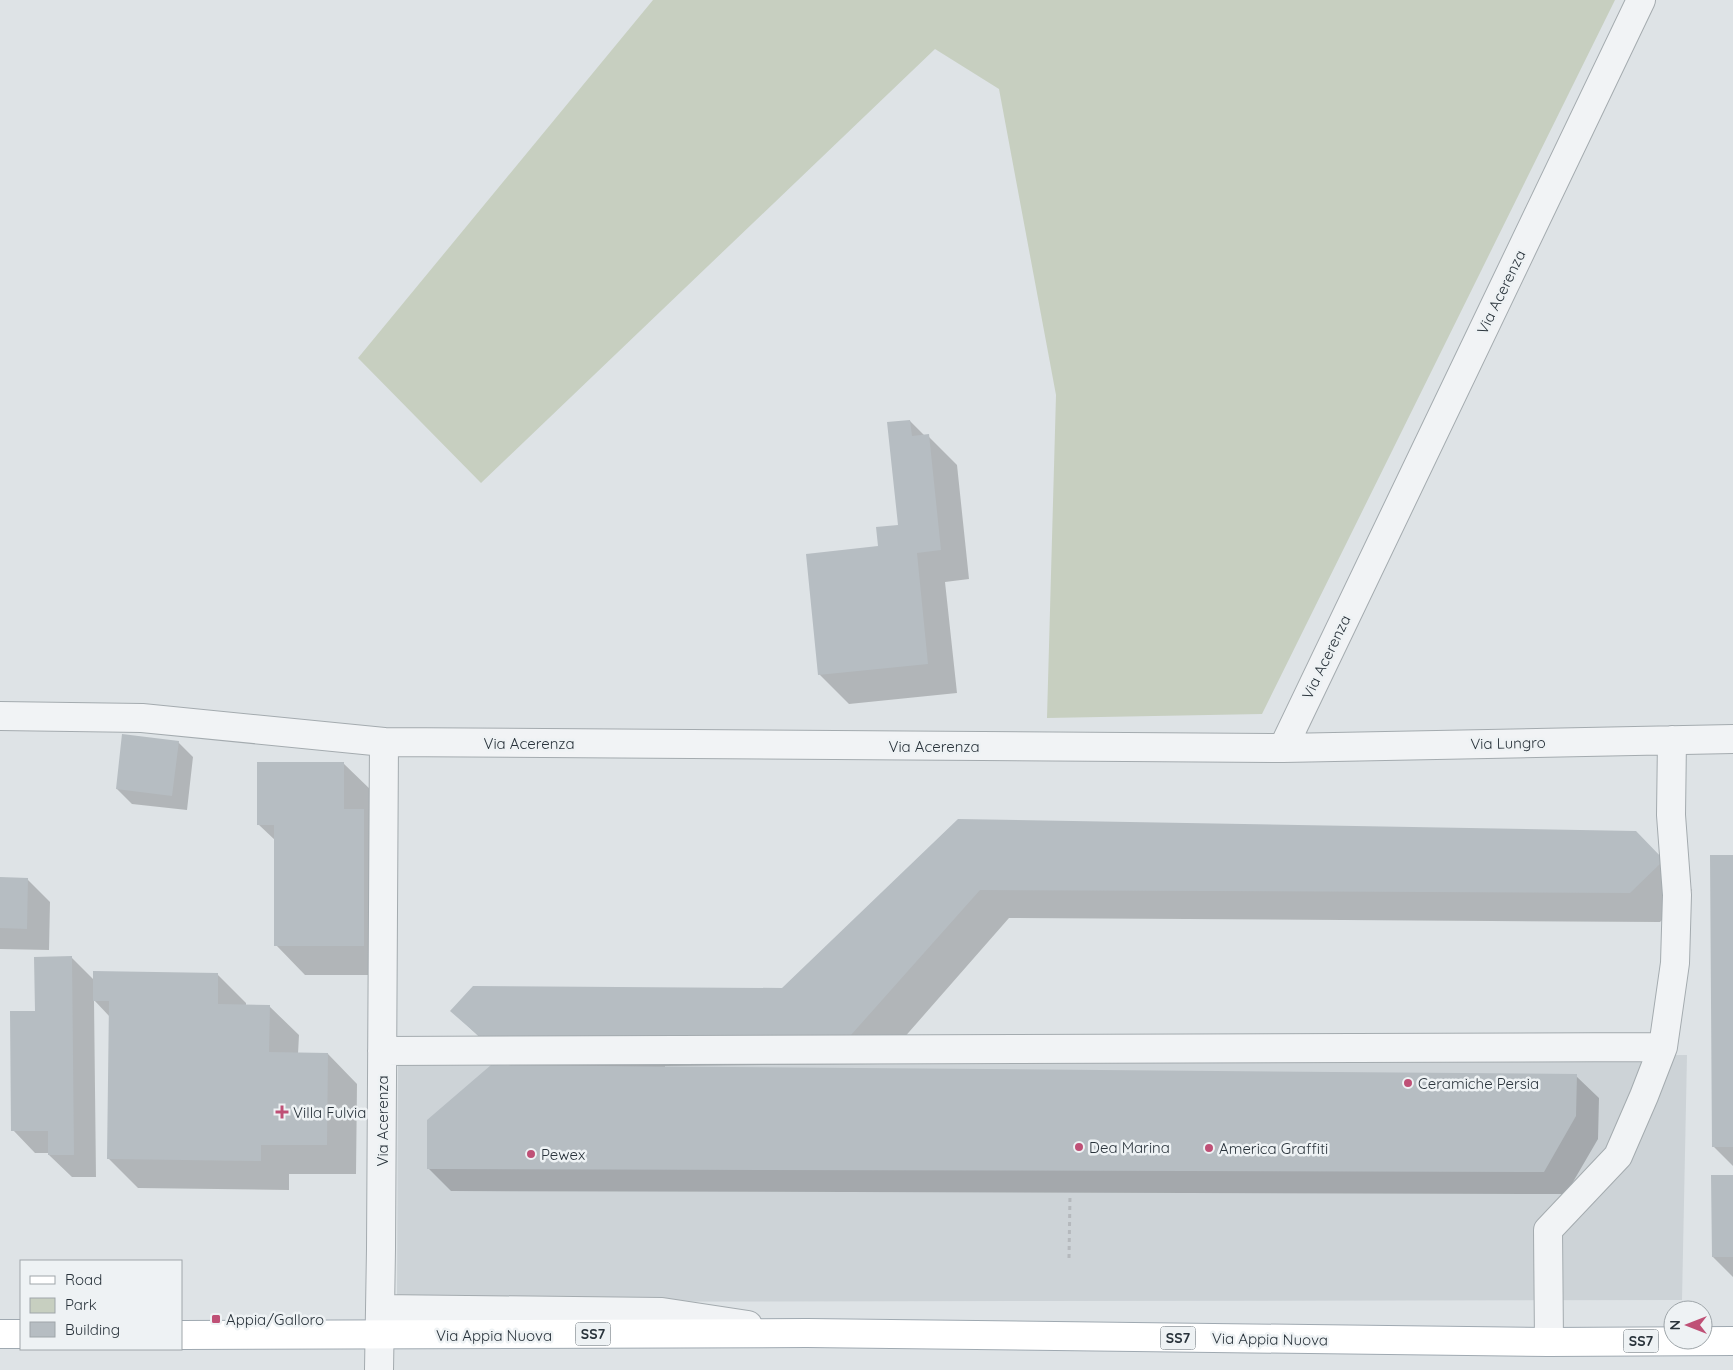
<svg xmlns="http://www.w3.org/2000/svg" width="1733" height="1370" viewBox="0 0 1733 1370" font-family="Quicksand,sans-serif">
  <style>
    .built { fill: #cdd3d7 }
    .green { fill: #c7cfc0 }
    .shadow { fill: #0003 }
    .building { fill: #b6bdc2 }
    .lines { fill: none; stroke-linecap: round; stroke-linejoin: round }
    .minor-casing { stroke: #a4abaf; stroke-width: 30 }
    .major-casing { stroke: #9fa9b1; stroke-width: 30 }
    .path { stroke: #b5b9bd; stroke-width: 3; stroke-dasharray: 4 4; stroke-linecap: butt }
    .minor { stroke: #f1f3f5; stroke-width: 28 }
    .major { stroke: #fff; stroke-width: 28 }
    .poi-dot { fill: #bf5076; stroke: #eef2f4; stroke-width: 2 }
    .labels { text-anchor: middle; dominant-baseline: central; stroke-width: 5; stroke-linejoin: round; paint-order: stroke }
    .shield { fill: #eef2f4; stroke: #646c72; stroke-width: 1 }
    .shield-label { font-size: 14px; font-weight: bold; fill: #29333b }
    .street-label { font-size: 15px; fill: #29333b; stroke: #eef2f4 }
    .poi-label { font-size: 15px; fill: #29333b; stroke: #eef2f4; text-anchor: start }
  </style>
  <rect width="100%" height="100%" fill="#dee3e6"/>
  <!-- built -->
  <path class="built" d="M 1687,1055 L 1682,1300 L 397,1302 L 398,1063 Z"/>
  <!-- green -->
  <path class="green" d="M 653,0 L 1615,0 L 1262,714 L 1047,718 L 1056,395 L 999,89 L 935,49 L 481,483 L 358,358 Z"/>
  <!-- shadow -->
  <path class="shadow" d="M 910,421 L 925,436 L 928,436 L 957,465 L 969,579 L 945,582 L 957,693 L 849,704 L 819,674 L 879,548 L 899,526 Z
    M 178,742 L 193,757 L 187,810 L 132,804 L 117,789 Z
    M 343,763 L 373,792 L 393,975 L 305,975 L 276,945 L 276,841 L 258,824 Z
    M 958,820 L 1665,862 L 1692,890 L 1660,922 L 1009,918 L 881,1064 L 665,1066 L 665,1068 L 1576,1076 L 1599,1098 L 1598,1139 L 1566,1194 L 451,1191 L 428,1168 L 511,1067 L 452,1011 L 783,989 Z
    M 1733,856 L 1733,1166 L 1713,1146 Z
    M 0,879 L 27,879 L 50,902 L 49,950 L 0,949 Z
    M 71,957 L 94,980 L 217,974 L 246,1003 L 246,1005 L 269,1006 L 299,1035 L 298,1054 L 328,1054 L 357,1084 L 356,1174 L 289,1174 L 289,1190 L 138,1188 L 109,1159 L 110,1017 L 94,1000 L 96,1177 L 72,1177 L 49,1155 L 49,1153 L 35,1153 L 13,1130 L 36,1012 Z
    M 1733,1176 L 1733,1277 L 1713,1257 Z"/>
  <!-- building -->
  <path class="building" d="M 910,420 L 912,436 L 929,434 L 941,550 L 917,553 L 928,664 L 818,675 L 806,554 L 878,546 L 876,527 L 898,525 L 887,422 Z
    M 122,734 L 179,741 L 172,796 L 116,789 Z
    M 257,762 L 344,762 L 344,809 L 364,809 L 364,946 L 274,946 L 274,825 L 257,825 Z
    M 958,819 L 1636,831 L 1664,860 L 1630,893 L 980,890 L 851,1035 L 481,1038 L 450,1011 L 473,986 L 782,988 Z
    M 1710,855 L 1733,855 L 1733,1147 L 1712,1147 Z
    M 0,877 L 28,878 L 27,929 L 0,928 Z
    M 72,956 L 74,1155 L 48,1155 L 48,1131 L 11,1131 L 10,1011 L 35,1011 L 34,957 Z
    M 93,971 L 218,973 L 218,1004 L 270,1005 L 269,1052 L 328,1053 L 327,1145 L 261,1145 L 261,1161 L 107,1159 L 109,1001 L 93,1001 Z
    M 491,1065 L 1577,1074 L 1576,1116 L 1544,1172 L 427,1169 L 427,1120 Z
    M 1711,1175 L 1733,1175 L 1733,1257 L 1712,1257 Z"/>
  <g class="lines">
    <defs>
      <path id="minor" d="M 0,716 L 142,718 L 384,742
        M 1283,748 L 1641,0
        M 382,1051 L 1663,1047
        M 380,1309 L 662,1312 L 748,1325
        M 1549,1342 L 1548,1230 L 1618,1156 L 1644,1096 L 1663,1047 L 1675,963 L 1677,895 L 1671,815 L 1672,740
        M 379,1370 L 381,1249 L 384,742 L 1283,748 L 1733,739"/>
      <path id="major" d="M 0,1334 L 21,1334
        M 181,1335 L 807,1333 L 1549,1342 L 1733,1341"/>
    </defs>
    <!-- minor casing -->
    <use href="#minor" class="minor-casing"/>
    <!-- major casing -->
    <use href="#major" class="major-casing"/>
    <!-- path -->
    <path class="path" d="M 1069,1258 L 1070,1195"/>
    <!-- minor -->
    <use href="#minor" class="minor"/>
    <!-- major -->
    <use href="#major" class="major"/>
  </g>
  <!-- markers -->
  <g class="poi-dot">
    <circle cx="1408" cy="1083" r="5"/>
    <path d="M279.5 1104.5h5v5h5v5h-5v5h-5v-5h-5v-5h5z"/>
    <circle cx="1079" cy="1147" r="5"/>
    <circle cx="1209" cy="1148" r="5"/>
    <circle cx="531" cy="1154" r="5"/>
    <rect x="211" y="1314" width="10" height="10" rx="2.5"/>
  </g>
  <g class="labels">
    <!-- shield labels -->
    <g class="shield">
      <rect x="575.5" y="1322.5" width="35" height="23" rx="4"/>
      <rect x="1160.5" y="1326.5" width="35" height="23" rx="4"/>
      <rect x="1623.5" y="1329.5" width="35" height="23" rx="4"/>
    </g>
    <g class="shield-label">
      <text x="593" y="1334">SS7</text>
      <text x="1178" y="1338">SS7</text>
      <text x="1641" y="1341">SS7</text>
    </g>
    <!-- street labels -->
    <g class="street-label">
      <text transform="translate(1501 292) rotate(-64)">Via Acerenza</text>
      <text transform="translate(1326 657) rotate(-64)">Via Acerenza</text>
      <text x="529" y="743">Via Acerenza</text>
      <text transform="translate(1508 743) rotate(-1)">Via Lungro</text>
      <text x="934" y="746">Via Acerenza</text>
      <text transform="translate(382 1121) rotate(-90)">Via Acerenza</text>
      <text x="494" y="1335">Via Appia Nuova</text>
      <text transform="translate(1270 1339) rotate(1)">Via Appia Nuova</text>
    </g>
    <!-- poi labels -->
    <g class="poi-label">
      <text x="1418" y="1083">Ceramiche Persia</text>
      <text x="293" y="1112">Villa Fulvia</text>
      <text x="1089" y="1147">Dea Marina</text>
      <text x="1219" y="1148">America Graffiti</text>
      <text x="541" y="1154">Pewex</text>
      <text x="226" y="1319">Appia/Galloro</text>
    </g>
  </g>
  <!-- legend -->
  <rect x="20" y="1260" width="162" height="90" fill="#eef2f4" stroke="#9fa6aa"/>
  <rect x="30" y="1276" width="25" height="8" fill="#ffffff" stroke="#9fa6aa"/>
  <text x="65" y="1285" font-size="15" fill="#29333b">Road</text>
  <rect x="30" y="1298" width="25" height="15" fill="#c7cfc0" stroke="#9fa6aa"/>
  <text x="65" y="1310" font-size="15" fill="#29333b">Park</text>
  <rect x="30" y="1322" width="25" height="15" fill="#b6bdc2" stroke="#9fa6aa"/>
  <text x="65" y="1335" font-size="15" fill="#29333b">Building</text>
  <!-- north arrow -->
  <g transform="translate(1688 1325) rotate(270)"><circle r="24" fill="#eef2f4" stroke="#9fa6aa"/>
  <path d="M0-4L9 19L0 12L-9 19Z" fill="#bf5076"/>
  <text y="-8" font-size="14" font-weight="bold" text-anchor="middle" fill="#29333b">N</text>
  </g>
</svg>
